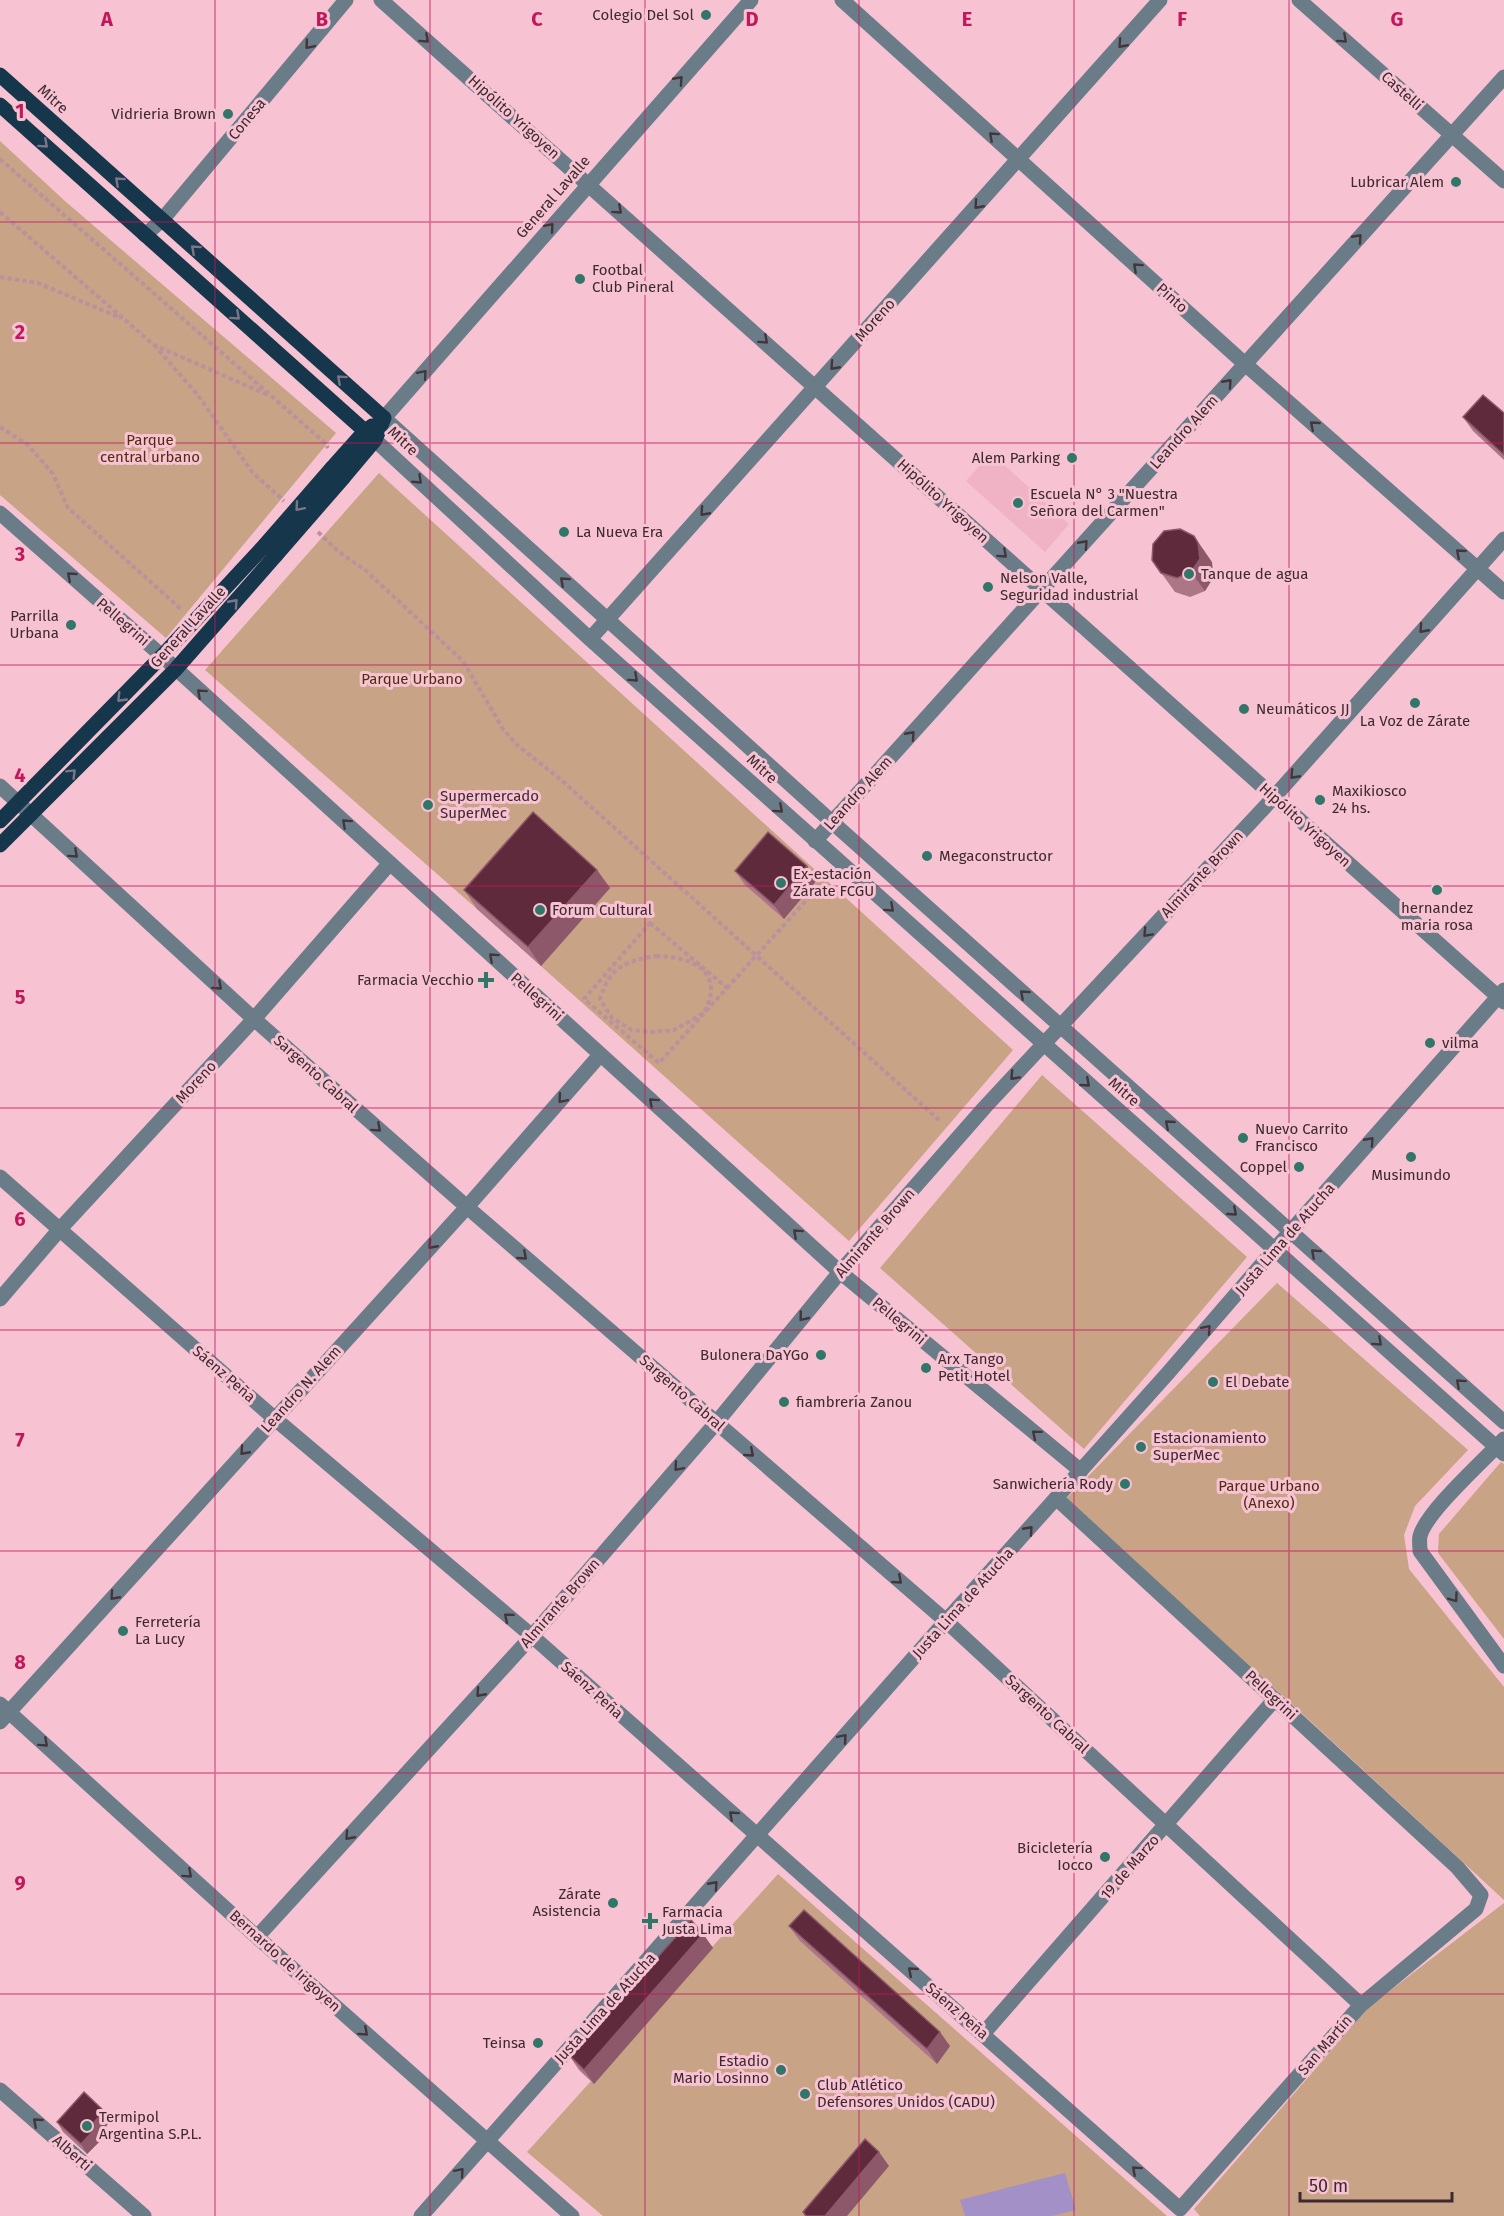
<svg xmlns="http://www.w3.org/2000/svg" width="1504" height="2216" viewBox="0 0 1504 2216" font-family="'Fira Sans',sans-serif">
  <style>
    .built { fill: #efb3c5 }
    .green { fill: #c8a386 }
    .water { fill: #a290c6 }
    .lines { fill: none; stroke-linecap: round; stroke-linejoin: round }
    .path { stroke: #bb919d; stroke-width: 4; stroke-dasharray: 4.5 3; stroke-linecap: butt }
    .minor { stroke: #6a7c88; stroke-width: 15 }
    .major { stroke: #15364b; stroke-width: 15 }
    .major-bridge { stroke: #15364b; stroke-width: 15 }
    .wall { fill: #ac7687 }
    .shaded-wall { fill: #8d5869 }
    .building { fill: #602a3d; stroke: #8d5869; stroke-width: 1.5 }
    .oneway { stroke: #44353c }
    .oneway2 { stroke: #7b7587 }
    .grid { fill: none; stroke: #c2185b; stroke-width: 1.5; stroke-opacity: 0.55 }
    .poi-dot { fill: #317669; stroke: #f7c2d1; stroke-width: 2 }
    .labels { text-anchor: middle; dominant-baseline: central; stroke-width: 6; stroke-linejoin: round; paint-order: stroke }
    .poi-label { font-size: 15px; fill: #3d292f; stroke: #f7c2d1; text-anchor: start }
    .street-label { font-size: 15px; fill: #3d292f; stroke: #f7c2d1 }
    .park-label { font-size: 15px; fill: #502d0e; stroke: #f7c2d1 }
    .grid-label { font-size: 20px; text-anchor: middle; font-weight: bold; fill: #c2185b; stroke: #f7c2d1; stroke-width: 6; stroke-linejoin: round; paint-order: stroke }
  </style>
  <rect width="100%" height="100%" fill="#f7c2d1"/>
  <!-- built -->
  <path class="built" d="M 991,453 L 1069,524 L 1045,552 L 966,481 Z"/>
  <!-- green -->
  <path class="green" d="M 0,141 L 66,202 L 336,433 L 166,638 L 0,495 Z
    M 379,473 L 1013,1050 L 849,1241 L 477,909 L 205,670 Z
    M 1042,1075 L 1247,1257 L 1084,1449 L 880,1268 Z
    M 1277,1283 L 1468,1450 L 1415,1506 L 1404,1535 L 1409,1569 L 1504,1687 L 1504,1900 L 1281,1694 L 1062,1503 Z
    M 1501,1462 L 1504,1464 L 1504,1639 L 1438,1553 L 1439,1534 Z
    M 778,1874 L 1167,2216 L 603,2216 L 527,2152 Z
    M 1504,1903 L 1504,2216 L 1200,2216 L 1194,2209 L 1370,2006 Z"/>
  <!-- water -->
  <path class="water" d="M 1065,2173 L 1076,2210 L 1052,2216 L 965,2216 L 960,2200 Z"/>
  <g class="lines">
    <!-- path -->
    <path class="path" d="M 0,159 L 324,442 L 328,448
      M 0,212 L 154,345 L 268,395
      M 0,277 L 38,283 L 121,318
      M 154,345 L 197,394 L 253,473 L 284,501
      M 0,427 L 28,445 L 53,474 L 68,508 L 182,610
      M 318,532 L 338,551 L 365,570 L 463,661 L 503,729 L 517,745 L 559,778 L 940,1121
      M 650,923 L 727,988 L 659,1063 L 584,999 Z
      M 656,956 C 677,957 711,961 711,990 C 711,998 707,1006 704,1013 L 674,1030 L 652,1032 L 632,1030 L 612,1018 L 600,999 C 609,968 625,961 656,956 Z
      M 727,988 L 822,883"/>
    <!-- minor -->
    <path class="minor" d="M 381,0 L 1504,1002
      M 751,0 L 384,418 L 832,822 L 1504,1422
      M 842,0 L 1245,364 L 1504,592
      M 1299,0 L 1504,181
      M 145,235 L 162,220 L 346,0
      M 375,440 L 590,639 L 1504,1454
      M 0,513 L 162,656 L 840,1272 L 1081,1471
      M 590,639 L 1160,0
      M 0,786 L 254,1019 L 467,1207 L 946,1621 L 1361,2005
      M 815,841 L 1504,77
      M 0,1177 L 274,1418 L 532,1636 L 1180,2209 L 1361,2005 L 1476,1909 L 1481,1895 L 1457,1867 L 1056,1498
      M 0,1299 L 60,1229 L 254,1019 L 390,863
      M 1504,1439 C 1485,1459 1426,1512 1420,1536 C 1419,1541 1420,1546 1420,1551 L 1504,1666
      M 0,1704 L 257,1937 L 572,2216
      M 0,1722 L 467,1207 L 600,1055
      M 257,1937 L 532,1636 L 716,1423 L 840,1272 L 985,1107 L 1274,797 L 1504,539
      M 983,2034 L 1275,1699
      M 0,2090 L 144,2216
      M 421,2216 L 946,1621 L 1168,1373 L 1275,1249 L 1504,990"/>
    <!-- major -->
    <path class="major" d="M 0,75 L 384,418
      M 0,105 L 375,440
      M 332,468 L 365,431 L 372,426
      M 343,478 L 375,440 L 384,418
      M 0,821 L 162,656 L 265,545
      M 0,845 L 175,670 L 276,555"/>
    <!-- major-bridge -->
    <path class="major-bridge" d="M 265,545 L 332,468
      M 276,555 L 343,478"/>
  </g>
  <!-- wall -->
  <path class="wall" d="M 1504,413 L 1504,460 L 1473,431 L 1463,417 Z
    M 1152,560 L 1212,562 L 1213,578 L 1205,591 L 1190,597 L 1175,592 Z
    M 597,870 L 610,888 L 541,966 L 477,909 L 464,890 Z
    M 735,871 L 817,880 L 784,919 L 745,885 Z
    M 789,1926 L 950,2046 L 937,2064 L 800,1941 Z
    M 703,1934 L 713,1948 L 594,2084 L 579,2070 L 569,2055 Z
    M 111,2121 L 97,2136 L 100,2141 L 87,2154 L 63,2132 L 57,2122 Z"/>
  <!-- shaded-wall -->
  <path class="shaded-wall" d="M 1194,536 L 1212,562 L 1213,578 L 1205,591 L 1191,572 Z
    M 807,866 L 817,880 L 784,919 L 774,905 Z
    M 597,870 L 610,888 L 541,966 L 528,947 Z
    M 703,1934 L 713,1948 L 594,2084 L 584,2070 Z
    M 940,2032 L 950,2046 L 937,2064 L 927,2049 Z
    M 104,2111 L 111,2121 L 97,2136 L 100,2141 L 87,2154 L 81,2144 L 89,2128 Z
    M 879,2152 L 889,2166 L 847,2216 L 825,2216 Z"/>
  <!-- building -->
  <path class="building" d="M 1483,395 L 1504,413 L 1504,455 L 1463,417 Z
    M 1180,529 L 1194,536 L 1198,543 L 1200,559 L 1191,572 L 1177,578 L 1161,573 L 1152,560 L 1153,544 L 1164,531 Z
    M 533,812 L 597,870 L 528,947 L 464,890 Z
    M 768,832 L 807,866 L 774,905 L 735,871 Z
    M 804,1910 L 940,2032 L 927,2049 L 789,1926 Z
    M 691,1920 L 703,1934 L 584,2070 L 569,2055 Z
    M 84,2092 L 104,2111 L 89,2128 L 93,2131 L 81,2144 L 57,2122 Z
    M 865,2139 L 879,2152 L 825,2216 L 806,2216 L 803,2212 Z"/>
  <!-- one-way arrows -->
  <defs><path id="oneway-chevron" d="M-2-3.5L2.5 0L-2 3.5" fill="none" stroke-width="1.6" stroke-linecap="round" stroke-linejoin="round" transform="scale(1.5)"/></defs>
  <g class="oneway">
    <use href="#oneway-chevron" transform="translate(425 39) rotate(42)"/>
    <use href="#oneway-chevron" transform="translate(1343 39) rotate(42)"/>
    <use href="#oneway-chevron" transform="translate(1122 44) rotate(132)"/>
    <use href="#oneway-chevron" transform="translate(309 45) rotate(130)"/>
    <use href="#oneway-chevron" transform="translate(679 80) rotate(-48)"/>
    <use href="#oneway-chevron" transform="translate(993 136) rotate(-138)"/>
    <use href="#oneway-chevron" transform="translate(978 205) rotate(132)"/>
    <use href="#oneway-chevron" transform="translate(618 210) rotate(42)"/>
    <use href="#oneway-chevron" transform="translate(550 227) rotate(-49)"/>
    <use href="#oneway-chevron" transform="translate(1358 238) rotate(-48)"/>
    <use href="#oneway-chevron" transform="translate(1137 267) rotate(-138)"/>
    <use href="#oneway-chevron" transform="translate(764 340) rotate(42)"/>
    <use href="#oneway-chevron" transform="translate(834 366) rotate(132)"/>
    <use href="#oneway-chevron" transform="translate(423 374) rotate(-49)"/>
    <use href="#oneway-chevron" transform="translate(1228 383) rotate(-48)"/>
    <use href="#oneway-chevron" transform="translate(1314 425) rotate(-139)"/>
    <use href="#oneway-chevron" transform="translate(418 480) rotate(43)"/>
    <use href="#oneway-chevron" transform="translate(704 512) rotate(132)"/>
    <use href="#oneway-chevron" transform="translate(1084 544) rotate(-48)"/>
    <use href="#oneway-chevron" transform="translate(1460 553) rotate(-139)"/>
    <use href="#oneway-chevron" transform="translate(1003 554) rotate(42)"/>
    <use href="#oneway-chevron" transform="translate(71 576) rotate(-139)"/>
    <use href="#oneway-chevron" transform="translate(564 581) rotate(-138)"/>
    <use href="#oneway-chevron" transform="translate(1423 629) rotate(132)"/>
    <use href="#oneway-chevron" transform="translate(634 678) rotate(42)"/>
    <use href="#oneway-chevron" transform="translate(201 693) rotate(-138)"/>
    <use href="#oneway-chevron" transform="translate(911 735) rotate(-48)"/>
    <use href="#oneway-chevron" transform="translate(1294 775) rotate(132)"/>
    <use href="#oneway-chevron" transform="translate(779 809) rotate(42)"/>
    <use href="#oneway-chevron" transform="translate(346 823) rotate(-138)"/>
    <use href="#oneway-chevron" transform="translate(74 854) rotate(42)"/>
    <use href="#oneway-chevron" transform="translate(890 908) rotate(42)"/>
    <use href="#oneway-chevron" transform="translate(1147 933) rotate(133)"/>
    <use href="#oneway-chevron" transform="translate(493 957) rotate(-138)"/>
    <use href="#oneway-chevron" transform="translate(218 986) rotate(42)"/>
    <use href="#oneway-chevron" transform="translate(1024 994) rotate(-138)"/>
    <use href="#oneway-chevron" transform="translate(1014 1076) rotate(133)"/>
    <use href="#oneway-chevron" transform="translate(1086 1083) rotate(41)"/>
    <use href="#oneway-chevron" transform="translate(562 1099) rotate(131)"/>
    <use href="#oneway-chevron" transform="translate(653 1102) rotate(-138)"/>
    <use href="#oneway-chevron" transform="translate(1169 1124) rotate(-139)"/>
    <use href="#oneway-chevron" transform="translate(377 1128) rotate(42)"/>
    <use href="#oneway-chevron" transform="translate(1370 1141) rotate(-48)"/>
    <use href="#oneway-chevron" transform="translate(1233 1212) rotate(41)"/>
    <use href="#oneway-chevron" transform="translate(797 1233) rotate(-138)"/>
    <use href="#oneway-chevron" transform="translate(432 1245) rotate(132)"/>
    <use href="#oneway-chevron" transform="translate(1315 1253) rotate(-138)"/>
    <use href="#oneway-chevron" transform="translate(523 1256) rotate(41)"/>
    <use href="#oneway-chevron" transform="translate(803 1317) rotate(129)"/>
    <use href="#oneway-chevron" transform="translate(1207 1329) rotate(-49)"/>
    <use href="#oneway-chevron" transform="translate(1378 1342) rotate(42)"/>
    <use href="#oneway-chevron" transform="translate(1460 1383) rotate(-138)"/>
    <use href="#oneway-chevron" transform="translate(1036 1434) rotate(-140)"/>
    <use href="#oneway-chevron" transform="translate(244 1451) rotate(132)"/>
    <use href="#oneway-chevron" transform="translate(750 1453) rotate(41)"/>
    <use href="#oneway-chevron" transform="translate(678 1467) rotate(131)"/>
    <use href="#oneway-chevron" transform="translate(1029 1530) rotate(-48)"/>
    <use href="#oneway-chevron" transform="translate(898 1580) rotate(41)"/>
    <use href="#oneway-chevron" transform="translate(114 1596) rotate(132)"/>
    <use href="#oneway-chevron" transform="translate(1454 1598) rotate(54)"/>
    <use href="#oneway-chevron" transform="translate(508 1617) rotate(-140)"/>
    <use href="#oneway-chevron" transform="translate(480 1693) rotate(132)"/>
    <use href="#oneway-chevron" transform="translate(843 1738) rotate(-49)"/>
    <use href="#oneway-chevron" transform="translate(44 1743) rotate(42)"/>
    <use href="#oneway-chevron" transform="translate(733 1815) rotate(-138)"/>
    <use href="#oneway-chevron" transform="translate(349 1836) rotate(132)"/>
    <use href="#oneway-chevron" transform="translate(188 1874) rotate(42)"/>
    <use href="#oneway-chevron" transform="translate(714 1885) rotate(-48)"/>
    <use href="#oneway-chevron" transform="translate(912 1971) rotate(-139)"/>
    <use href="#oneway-chevron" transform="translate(364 2032) rotate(42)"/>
    <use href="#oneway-chevron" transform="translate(37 2122) rotate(-139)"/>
    <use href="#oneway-chevron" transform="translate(1136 2170) rotate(-138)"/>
    <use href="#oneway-chevron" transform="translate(460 2172) rotate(-49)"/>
  </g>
  <g class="oneway2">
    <use href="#oneway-chevron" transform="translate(44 144) rotate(42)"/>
    <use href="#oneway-chevron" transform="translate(119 181) rotate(-138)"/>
    <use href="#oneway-chevron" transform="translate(195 249) rotate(-138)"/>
    <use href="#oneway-chevron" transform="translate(236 316) rotate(42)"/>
    <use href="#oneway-chevron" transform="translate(341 379) rotate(-138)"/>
    <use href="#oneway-chevron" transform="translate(299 507) rotate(131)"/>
    <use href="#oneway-chevron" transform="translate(234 603) rotate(-48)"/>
    <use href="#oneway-chevron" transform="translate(121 698) rotate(134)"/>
    <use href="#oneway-chevron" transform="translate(72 773) rotate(-45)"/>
  </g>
  <!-- grid -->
  <path class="grid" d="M 215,0 L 215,2216M 430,0 L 430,2216M 645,0 L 645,2216M 859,0 L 859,2216M 1074,0 L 1074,2216M 1289,0 L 1289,2216M 0,222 L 1504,222M 0,443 L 1504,443M 0,665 L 1504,665M 0,886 L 1504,886M 0,1108 L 1504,1108M 0,1330 L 1504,1330M 0,1551 L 1504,1551M 0,1773 L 1504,1773M 0,1994 L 1504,1994"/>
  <!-- markers -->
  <g class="poi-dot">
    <circle cx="706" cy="15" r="6"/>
    <circle cx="228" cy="114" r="6"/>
    <circle cx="1456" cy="182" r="6"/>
    <circle cx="580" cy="279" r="6"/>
    <circle cx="1072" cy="458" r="6"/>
    <circle cx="1018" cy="503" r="6"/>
    <circle cx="564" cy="532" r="6"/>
    <circle cx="1189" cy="574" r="6"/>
    <circle cx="988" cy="587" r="6"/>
    <circle cx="71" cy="625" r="6"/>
    <circle cx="1415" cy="703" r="6"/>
    <circle cx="1244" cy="709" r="6"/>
    <circle cx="1320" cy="800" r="6"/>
    <circle cx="428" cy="805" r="6"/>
    <circle cx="927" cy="856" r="6"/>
    <circle cx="781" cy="883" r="6"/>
    <circle cx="1437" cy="890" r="6"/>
    <circle cx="540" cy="910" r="6"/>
    <path d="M483 971h6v6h6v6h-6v6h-6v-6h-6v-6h6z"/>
    <circle cx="1430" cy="1043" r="6"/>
    <circle cx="1243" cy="1138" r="6"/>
    <circle cx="1411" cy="1157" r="6"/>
    <circle cx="1299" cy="1167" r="6"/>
    <circle cx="821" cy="1355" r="6"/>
    <circle cx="926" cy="1368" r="6"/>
    <circle cx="1213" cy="1382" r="6"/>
    <circle cx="784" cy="1402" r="6"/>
    <circle cx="1141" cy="1447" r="6"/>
    <circle cx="1125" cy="1484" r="6"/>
    <circle cx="123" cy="1631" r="6"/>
    <circle cx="1105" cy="1857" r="6"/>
    <circle cx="613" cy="1903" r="6"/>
    <path d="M647 1912h6v6h6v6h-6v6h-6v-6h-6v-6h6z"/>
    <circle cx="538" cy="2043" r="6"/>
    <circle cx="781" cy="2070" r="6"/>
    <circle cx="805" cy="2094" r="6"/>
    <circle cx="87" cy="2126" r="6"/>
  </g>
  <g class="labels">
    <!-- poi labels -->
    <g class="poi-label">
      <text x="694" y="15" text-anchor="end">Colegio Del Sol</text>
      <text x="216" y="114" text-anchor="end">Vidrieria Brown</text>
      <text x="1444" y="182" text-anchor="end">Lubricar Alem</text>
      <text x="592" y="270">Footbal<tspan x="592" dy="17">Club Pineral</tspan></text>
      <text x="1060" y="458" text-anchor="end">Alem Parking</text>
      <text x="1030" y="494">Escuela N° 3 "Nuestra<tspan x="1030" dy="17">Señora del Carmen"</tspan></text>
      <text x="576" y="532">La Nueva Era</text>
      <text x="1201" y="574">Tanque de agua</text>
      <text x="1000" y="578">Nelson Valle,<tspan x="1000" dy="17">Seguridad industrial</tspan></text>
      <text x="59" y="616" text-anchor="end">Parrilla<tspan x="59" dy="17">Urbana</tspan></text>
      <text x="1256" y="709">Neumáticos JJ</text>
      <text x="1415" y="721" text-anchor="middle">La Voz de Zárate</text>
      <text x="1332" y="791">Maxikiosco<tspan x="1332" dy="17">24 hs.</tspan></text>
      <text x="440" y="796">Supermercado<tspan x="440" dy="17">SuperMec</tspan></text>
      <text x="939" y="856">Megaconstructor</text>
      <text x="793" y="874">Ex-estación<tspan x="793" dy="17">Zárate FCGU</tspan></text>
      <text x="1437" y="908" text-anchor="middle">hernandez<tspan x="1437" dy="17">maria rosa</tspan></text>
      <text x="552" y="910">Forum Cultural</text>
      <text x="474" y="980" text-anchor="end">Farmacia Vecchio</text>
      <text x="1442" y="1043">vilma</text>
      <text x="1255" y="1129">Nuevo Carrito<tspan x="1255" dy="17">Francisco</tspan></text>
      <text x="1287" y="1167" text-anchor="end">Coppel</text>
      <text x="1411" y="1175" text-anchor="middle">Musimundo</text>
      <text x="809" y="1355" text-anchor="end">Bulonera DaYGo</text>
      <text x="938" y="1359">Arx Tango<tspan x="938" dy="17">Petit Hotel</tspan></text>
      <text x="1225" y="1382">El Debate</text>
      <text x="796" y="1402">fiambrería Zanou</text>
      <text x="1153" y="1438">Estacionamiento<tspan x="1153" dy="17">SuperMec</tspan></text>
      <text x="1113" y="1484" text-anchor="end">Sanwichería Rody</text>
      <text x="135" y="1622">Ferretería<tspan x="135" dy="17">La Lucy</tspan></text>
      <text x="1093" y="1848" text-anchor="end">Bicicletería<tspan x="1093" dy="17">Iocco</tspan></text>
      <text x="601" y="1894" text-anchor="end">Zárate<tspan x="601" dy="17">Asistencia</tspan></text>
      <text x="662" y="1912">Farmacia<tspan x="662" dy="17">Justa Lima</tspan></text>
      <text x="526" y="2043" text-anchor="end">Teinsa</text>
      <text x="769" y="2061" text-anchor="end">Estadio<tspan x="769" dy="17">Mario Losinno</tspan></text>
      <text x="817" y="2085">Club Atlético<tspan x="817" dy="17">Defensores Unidos (CADU)</tspan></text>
      <text x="99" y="2117">Termipol<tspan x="99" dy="17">Argentina S.P.L.</tspan></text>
    </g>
    <!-- street labels -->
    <g class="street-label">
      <text transform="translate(1402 91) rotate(42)">Castelli</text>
      <text transform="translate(53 99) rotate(42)">Mitre</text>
      <text transform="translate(514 117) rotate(42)">Hipólito Yrigoyen</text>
      <text transform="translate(247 119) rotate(-50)">Conesa</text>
      <text transform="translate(553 197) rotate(-49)">General Lavalle</text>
      <text transform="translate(1172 298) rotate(42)">Pinto</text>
      <text transform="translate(875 320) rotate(-48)">Moreno</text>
      <text transform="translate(1184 432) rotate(-48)">Leandro Alem</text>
      <text transform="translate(403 441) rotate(43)">Mitre</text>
      <text transform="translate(943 501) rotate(42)">Hipólito Yrigoyen</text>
      <text transform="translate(123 622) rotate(41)">Pellegrini</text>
      <text transform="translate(188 627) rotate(-48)">General Lavalle</text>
      <text transform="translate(762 769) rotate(42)">Mitre</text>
      <text transform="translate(858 793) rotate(-48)">Leandro Alem</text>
      <text transform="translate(1305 825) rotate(42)">Hipólito Yrigoyen</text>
      <text transform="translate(1202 874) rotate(-47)">Almirante Brown</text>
      <text transform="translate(537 997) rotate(42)">Pellegrini</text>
      <text transform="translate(316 1074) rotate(42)">Sargento Cabral</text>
      <text transform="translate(196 1082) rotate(-47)">Moreno</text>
      <text transform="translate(1124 1092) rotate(41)">Mitre</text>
      <text transform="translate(875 1233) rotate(-49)">Almirante Brown</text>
      <text transform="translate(1285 1239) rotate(-49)">Justa Lima de Atucha</text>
      <text transform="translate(899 1321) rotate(40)">Pellegrini</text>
      <text transform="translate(224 1374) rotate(41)">Sáenz Peña</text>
      <text transform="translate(301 1389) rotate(-48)">Leandro N. Alem</text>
      <text transform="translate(682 1393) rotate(41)">Sargento Cabral</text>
      <text transform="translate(560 1603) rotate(-49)">Almirante Brown</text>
      <text transform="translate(963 1603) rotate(-48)">Justa Lima de Atucha</text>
      <text transform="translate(592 1690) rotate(42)">Sáenz Peña</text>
      <text transform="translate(1271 1695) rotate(43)">Pellegrini</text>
      <text transform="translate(1047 1714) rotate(43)">Sargento Cabral</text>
      <text transform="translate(1130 1867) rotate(-49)">19 de Marzo</text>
      <text transform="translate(285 1961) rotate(42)">Bernardo de Irigoyen</text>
      <text transform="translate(605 2008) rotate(-48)">Justa Lima de Atucha</text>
      <text transform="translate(957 2011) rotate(41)">Sáenz Peña</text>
      <text transform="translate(1325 2045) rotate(-49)">San Martín</text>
      <text transform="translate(72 2153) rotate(41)">Alberti</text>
    </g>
    <!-- park labels -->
    <g class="park-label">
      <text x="150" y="440">Parque<tspan x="150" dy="17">central urbano</tspan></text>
      <text x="412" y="679">Parque Urbano</text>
      <text x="1269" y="1486">Parque Urbano<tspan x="1269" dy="17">(Anexo)</tspan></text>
    </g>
  </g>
  <g class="grid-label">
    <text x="107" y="26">A</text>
    <text x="322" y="26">B</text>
    <text x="537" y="26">C</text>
    <text x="752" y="26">D</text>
    <text x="967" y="26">E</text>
    <text x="1182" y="26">F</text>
    <text x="1397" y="26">G</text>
    <text x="20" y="118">1</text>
    <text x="20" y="339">2</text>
    <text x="20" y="561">3</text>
    <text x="20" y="782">4</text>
    <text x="20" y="1004">5</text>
    <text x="20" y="1226">6</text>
    <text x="20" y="1447">7</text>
    <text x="20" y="1669">8</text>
    <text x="20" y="1890">9</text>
  </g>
  <!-- scale -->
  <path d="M1300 2192v9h152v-9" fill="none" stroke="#3d292f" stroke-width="3"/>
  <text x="1309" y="2192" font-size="18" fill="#3d292f" stroke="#f7c2d1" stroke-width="4.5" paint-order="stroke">50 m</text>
</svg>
